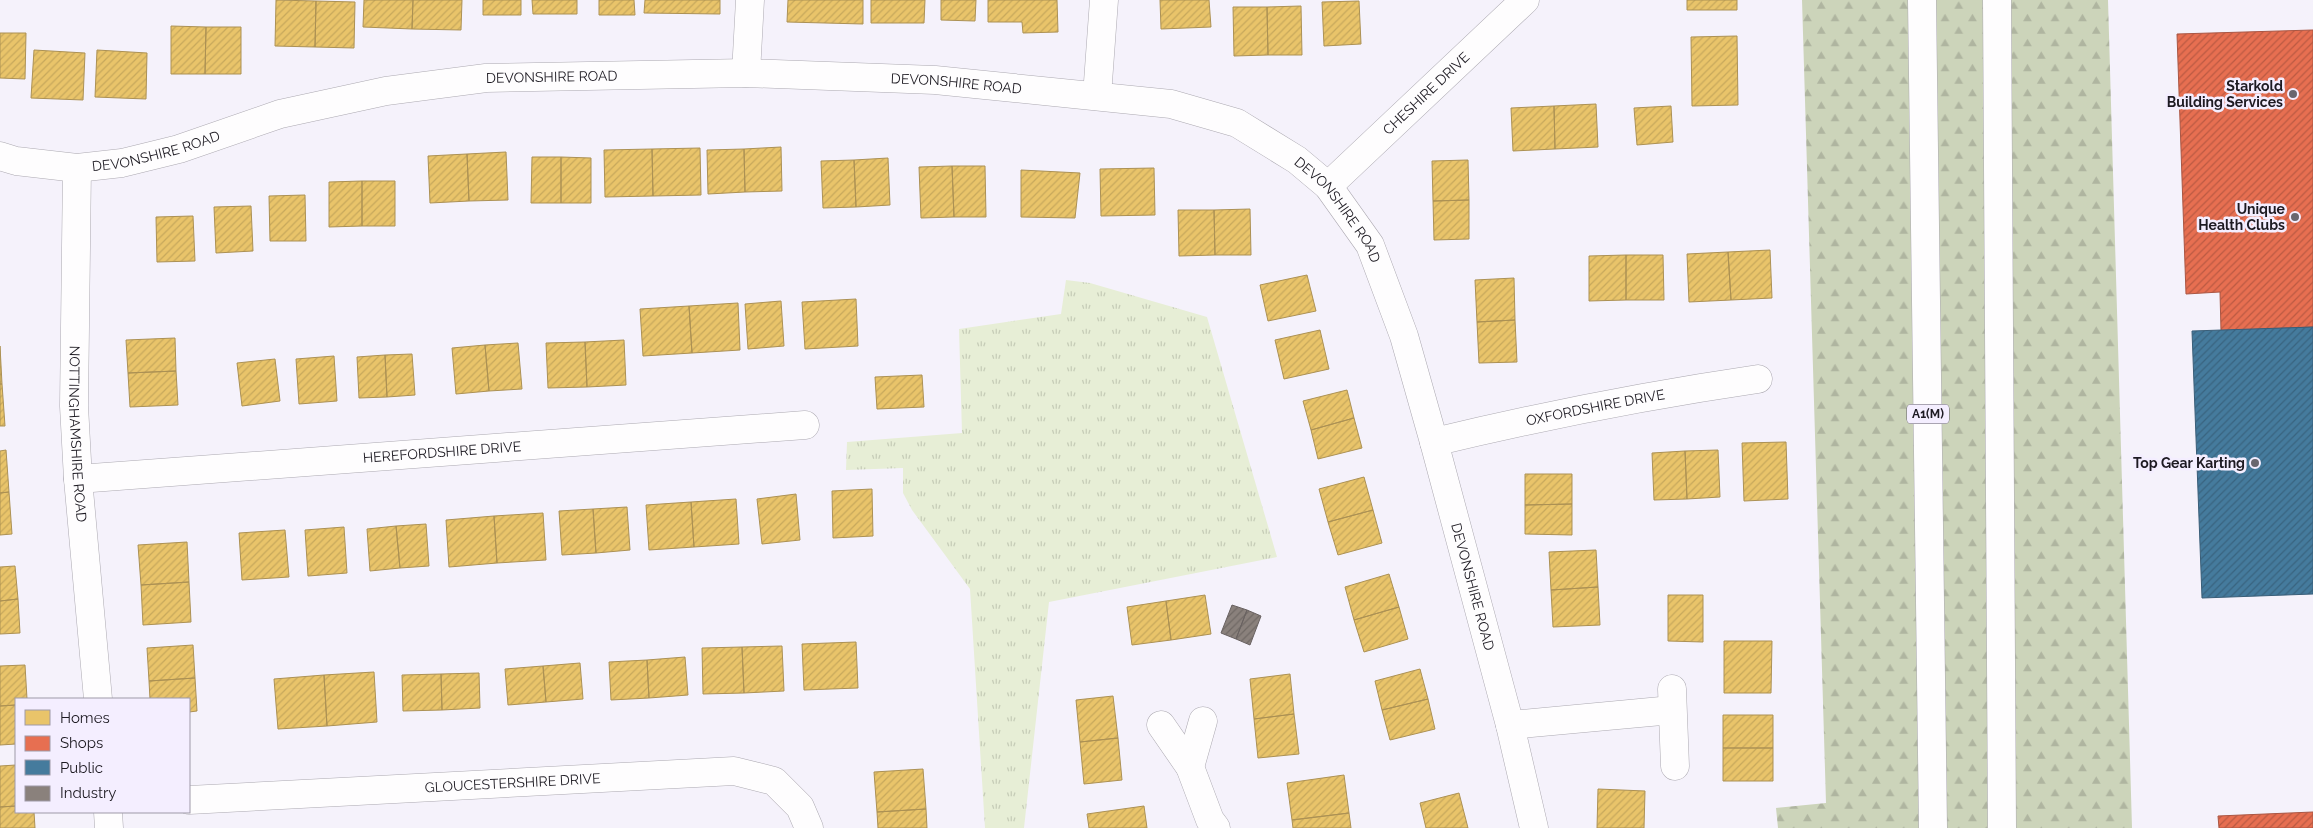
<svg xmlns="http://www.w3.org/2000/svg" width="2313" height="828" viewBox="0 0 2313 828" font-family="Raleway,sans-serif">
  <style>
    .grass { fill: url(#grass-tufts) }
    .forest { fill: url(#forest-firs) }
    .homes { fill: url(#homes-hatch); stroke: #ac9154 }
    .shops { fill: url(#shops-hatch); stroke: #aa5643 }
    .public { fill: url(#public-hatch); stroke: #395e78 }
    .industry { fill: url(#industry-hatch); stroke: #696261 }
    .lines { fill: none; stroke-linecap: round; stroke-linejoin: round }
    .minor-casing { stroke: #aca9b1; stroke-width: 29 }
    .motorway-casing { stroke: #aca9b1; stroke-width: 29 }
    .minor { stroke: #fefdfe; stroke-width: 28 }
    .motorway { stroke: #fefdfe; stroke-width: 28 }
    .poi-dot { fill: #69666e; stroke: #f4eeff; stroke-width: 2 }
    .labels { text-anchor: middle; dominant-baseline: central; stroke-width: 5; stroke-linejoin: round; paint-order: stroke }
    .shield { fill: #f4eeff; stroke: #5e5a64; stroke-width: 1 }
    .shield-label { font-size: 12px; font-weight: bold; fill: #1d1a22 }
    .street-label { font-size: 14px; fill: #1d1a22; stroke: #f4eeff }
    .poi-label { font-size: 14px; font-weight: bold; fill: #1d1a22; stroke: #f4eeff; text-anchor: end }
  </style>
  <defs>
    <pattern id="grass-tufts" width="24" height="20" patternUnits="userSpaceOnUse" patternTransform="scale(1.25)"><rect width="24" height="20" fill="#e7eed6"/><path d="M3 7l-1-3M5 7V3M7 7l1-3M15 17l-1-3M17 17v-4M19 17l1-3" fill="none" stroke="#c6ccb7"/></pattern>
    <pattern id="forest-firs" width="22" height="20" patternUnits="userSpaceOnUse" patternTransform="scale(1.25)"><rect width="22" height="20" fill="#ccd4ba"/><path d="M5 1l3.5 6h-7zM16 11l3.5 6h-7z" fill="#afb5a0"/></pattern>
    <pattern id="homes-hatch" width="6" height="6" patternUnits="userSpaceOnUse" patternTransform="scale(1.25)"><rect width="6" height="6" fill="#e9c46a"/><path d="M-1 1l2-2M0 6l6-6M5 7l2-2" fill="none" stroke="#c7a85c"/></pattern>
    <pattern id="shops-hatch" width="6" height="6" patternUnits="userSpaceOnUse" patternTransform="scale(1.25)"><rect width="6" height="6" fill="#e76f51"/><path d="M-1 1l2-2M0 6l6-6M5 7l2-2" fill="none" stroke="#bb5a43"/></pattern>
    <pattern id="public-hatch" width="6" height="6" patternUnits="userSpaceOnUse" patternTransform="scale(1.25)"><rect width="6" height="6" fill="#457b9d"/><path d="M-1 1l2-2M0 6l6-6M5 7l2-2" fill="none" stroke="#396480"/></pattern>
    <pattern id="industry-hatch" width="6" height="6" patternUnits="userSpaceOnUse" patternTransform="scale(1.25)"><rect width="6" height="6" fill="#8a817c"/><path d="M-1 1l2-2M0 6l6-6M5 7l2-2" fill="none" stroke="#706965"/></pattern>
  </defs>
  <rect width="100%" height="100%" fill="#f5f2fb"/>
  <!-- grass -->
  <path class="grass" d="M 1066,280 L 1090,283 L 1207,317 L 1277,557 L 1049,602 L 1024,828 L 985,828 L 970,589 L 912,510 L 903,493 L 903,468 L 846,470 L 847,442 L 962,433 L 959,329 L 1061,314 Z"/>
  <!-- forest -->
  <path class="forest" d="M 1802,0 L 2108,0 L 2132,828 L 1778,828 L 1776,808 L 1826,803 Z"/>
  <!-- homes -->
  <path class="homes" d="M 276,0 L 316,1 L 315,47 L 275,46 Z
    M 364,0 L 413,0 L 412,29 L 363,27 Z
    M 413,0 L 462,0 L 461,30 L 412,29 Z
    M 483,0 L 521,0 L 521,15 L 483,15 Z
    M 532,0 L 577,0 L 577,14 L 533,14 Z
    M 599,0 L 634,0 L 635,15 L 599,15 Z
    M 645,0 L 720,0 L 720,14 L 644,13 Z
    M 788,0 L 863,0 L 863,24 L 787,22 Z
    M 871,0 L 925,0 L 924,23 L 871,23 Z
    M 941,0 L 976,0 L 975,21 L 941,20 Z
    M 988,0 L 1057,0 L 1058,32 L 1023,33 L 1022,22 L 988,22 Z
    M 1160,0 L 1209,0 L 1211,27 L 1161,29 Z
    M 1687,0 L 1737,0 L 1737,10 L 1687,10 Z
    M 316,1 L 355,2 L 354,48 L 315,47 Z
    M 1359,1 L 1361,44 L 1324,46 L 1322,2 Z
    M 1301,6 L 1302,55 L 1268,55 L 1267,7 Z
    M 1233,7 L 1267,7 L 1268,55 L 1234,56 Z
    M 171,26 L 206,27 L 205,74 L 171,74 Z
    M 206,27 L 241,27 L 241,74 L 205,74 Z
    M 0,33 L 26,33 L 25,79 L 0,78 Z
    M 1737,36 L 1738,105 L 1692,106 L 1691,37 Z
    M 34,50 L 85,53 L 83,100 L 31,98 Z
    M 97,50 L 147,53 L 146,99 L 95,97 Z
    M 1596,104 L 1598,147 L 1555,149 L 1554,106 Z
    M 1554,106 L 1555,149 L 1513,151 L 1511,108 Z
    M 1671,106 L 1673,142 L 1637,145 L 1634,108 Z
    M 781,147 L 782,191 L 745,192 L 744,149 Z
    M 700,148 L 701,195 L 653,196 L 652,149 Z
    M 652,149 L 653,196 L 605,197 L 604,150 Z
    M 744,149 L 745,192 L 708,194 L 707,150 Z
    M 506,152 L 508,200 L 469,201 L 467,154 Z
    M 467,154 L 469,201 L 430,203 L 428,156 Z
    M 532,157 L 561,157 L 561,203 L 531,203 Z
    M 561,157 L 591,158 L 591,203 L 561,203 Z
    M 888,158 L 890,205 L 856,207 L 854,160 Z
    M 854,160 L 856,207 L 823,208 L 821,161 Z
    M 1468,160 L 1469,200 L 1433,201 L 1432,161 Z
    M 952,166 L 954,217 L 921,218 L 919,167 Z
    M 952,166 L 985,166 L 986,217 L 954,217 Z
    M 1154,168 L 1155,215 L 1101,216 L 1100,169 Z
    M 1021,170 L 1080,173 L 1075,218 L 1021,217 Z
    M 362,181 L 362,226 L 329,227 L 329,182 Z
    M 362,181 L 395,181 L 395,226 L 362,226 Z
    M 305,195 L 306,241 L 270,241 L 269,196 Z
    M 1469,200 L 1469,239 L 1434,240 L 1433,201 Z
    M 251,206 L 253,251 L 216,253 L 214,207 Z
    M 1250,209 L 1251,255 L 1215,255 L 1214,210 Z
    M 1178,210 L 1214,210 L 1215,255 L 1179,256 Z
    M 193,216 L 195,261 L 157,262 L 156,217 Z
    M 1770,250 L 1772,298 L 1731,300 L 1728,252 Z
    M 1728,252 L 1731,300 L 1689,302 L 1687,254 Z
    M 1626,255 L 1626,300 L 1589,301 L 1589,256 Z
    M 1626,255 L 1663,255 L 1664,300 L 1626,300 Z
    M 1307,275 L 1316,311 L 1268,321 L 1260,285 Z
    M 1514,278 L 1515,320 L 1477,322 L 1475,280 Z
    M 856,299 L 858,346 L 805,349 L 802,302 Z
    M 781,301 L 784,346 L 748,349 L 745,304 Z
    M 738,303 L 740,350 L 692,353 L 689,306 Z
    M 689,306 L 692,353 L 643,356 L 640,309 Z
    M 1515,320 L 1517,362 L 1479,363 L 1477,322 Z
    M 1320,330 L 1329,369 L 1284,379 L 1275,340 Z
    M 175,338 L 176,371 L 128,373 L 126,340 Z
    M 624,340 L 626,385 L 587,387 L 585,342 Z
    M 585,342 L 587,387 L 548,388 L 546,343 Z
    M 518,343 L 522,389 L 489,391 L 485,345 Z
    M 485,345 L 489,391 L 456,394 L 452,348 Z
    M 0,346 L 2,384 L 0,384 Z
    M 412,354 L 415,395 L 387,397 L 385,355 Z
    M 385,355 L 387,397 L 359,398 L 357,357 Z
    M 334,356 L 337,401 L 299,404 L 296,359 Z
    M 275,359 L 280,401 L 242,406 L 237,363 Z
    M 176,371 L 178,405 L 130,407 L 128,373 Z
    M 922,375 L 924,407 L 877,409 L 875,377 Z
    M 0,384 L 2,384 L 5,426 L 0,426 Z
    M 1347,390 L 1354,418 L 1311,430 L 1303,401 Z
    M 1354,418 L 1362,448 L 1318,459 L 1311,430 Z
    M 1786,442 L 1788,499 L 1744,501 L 1742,443 Z
    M 6,450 L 9,492 L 0,493 L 0,451 Z
    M 1718,450 L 1720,497 L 1687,499 L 1685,451 Z
    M 1685,451 L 1687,499 L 1654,500 L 1652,453 Z
    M 1525,474 L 1572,474 L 1572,504 L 1525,505 Z
    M 1364,477 L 1373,510 L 1328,522 L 1319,489 Z
    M 872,489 L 873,536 L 833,538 L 832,491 Z
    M 9,492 L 12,534 L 0,535 L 0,493 Z
    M 796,494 L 800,540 L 762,544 L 757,499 Z
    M 736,499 L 739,544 L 694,547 L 691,502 Z
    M 691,502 L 694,547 L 649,550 L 646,505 Z
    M 1572,504 L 1572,535 L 1525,534 L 1525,505 Z
    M 627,507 L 630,550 L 596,553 L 593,509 Z
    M 593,509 L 596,553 L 562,555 L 559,511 Z
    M 1373,510 L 1382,543 L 1338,555 L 1328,522 Z
    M 543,513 L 546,560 L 497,563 L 494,516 Z
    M 494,516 L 497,563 L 449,567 L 446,520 Z
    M 426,524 L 429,566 L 400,568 L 396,526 Z
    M 396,526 L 400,568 L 370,571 L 367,529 Z
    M 344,527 L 347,573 L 308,576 L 305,530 Z
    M 285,530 L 289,577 L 242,580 L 239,533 Z
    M 187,542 L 189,582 L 141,585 L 138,545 Z
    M 1596,550 L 1598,587 L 1551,590 L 1549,552 Z
    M 15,566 L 18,599 L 0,601 L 0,567 Z
    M 1389,574 L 1399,607 L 1354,620 L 1345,587 Z
    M 189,582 L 191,622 L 143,625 L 141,585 Z
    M 1598,587 L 1600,625 L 1553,627 L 1551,590 Z
    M 1205,595 L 1211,634 L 1171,640 L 1166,601 Z
    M 1668,595 L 1703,595 L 1703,642 L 1668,641 Z
    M 18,599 L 20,633 L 0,634 L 0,601 Z
    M 1166,601 L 1171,640 L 1132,645 L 1127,607 Z
    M 1399,607 L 1408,639 L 1364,652 L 1354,620 Z
    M 1724,641 L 1772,641 L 1771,693 L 1724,693 Z
    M 856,642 L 858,688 L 804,690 L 802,644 Z
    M 193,645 L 195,678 L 149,681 L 147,648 Z
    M 782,646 L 784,691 L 744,693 L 742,647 Z
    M 742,647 L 744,693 L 703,694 L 702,648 Z
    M 685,657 L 688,695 L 649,698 L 647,660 Z
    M 647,660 L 649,698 L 611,700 L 609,662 Z
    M 580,663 L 583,699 L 546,702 L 543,666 Z
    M 25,665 L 27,699 L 16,699 L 16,705 L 0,706 L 0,666 Z
    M 543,666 L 546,702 L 508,705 L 505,669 Z
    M 1420,669 L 1428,699 L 1382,710 L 1375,681 Z
    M 374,672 L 377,722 L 327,726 L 324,675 Z
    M 479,673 L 480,708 L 442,710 L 441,674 Z
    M 441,674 L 442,710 L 403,711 L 402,675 Z
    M 1290,674 L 1294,714 L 1254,719 L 1250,679 Z
    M 324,675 L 327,726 L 278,729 L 274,679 Z
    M 195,678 L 197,711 L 189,712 L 189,699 L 150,699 L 149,681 Z
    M 1113,696 L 1118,738 L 1080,742 L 1076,700 Z
    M 1428,699 L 1435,729 L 1390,740 L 1382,710 Z
    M 16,705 L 16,744 L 0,745 L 0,706 Z
    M 1294,714 L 1299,754 L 1258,758 L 1254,719 Z
    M 1723,715 L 1773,715 L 1773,748 L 1723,748 Z
    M 1118,738 L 1122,780 L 1084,784 L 1080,742 Z
    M 1723,748 L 1773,748 L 1773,781 L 1723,781 Z
    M 16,765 L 16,806 L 0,807 L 0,766 Z
    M 923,769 L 926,809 L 877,812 L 874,772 Z
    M 1344,775 L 1349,813 L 1292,820 L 1287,783 Z
    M 1598,789 L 1645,791 L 1644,828 L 1597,828 Z
    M 1459,793 L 1468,828 L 1426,828 L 1420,803 Z
    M 16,806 L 16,812 L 34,812 L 35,828 L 0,828 L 0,807 Z
    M 1144,806 L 1147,828 L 1089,828 L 1087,814 Z
    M 926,809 L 927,828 L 878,828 L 877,812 Z
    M 1349,813 L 1351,828 L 1293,828 L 1292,820 Z"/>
  <!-- shops -->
  <path class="shops" d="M 2313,30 L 2313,327 L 2221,331 L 2220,292 L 2186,294 L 2177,34 Z
    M 2313,812 L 2313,828 L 2219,828 L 2218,816 Z"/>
  <!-- public -->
  <path class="public" d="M 2313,327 L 2313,594 L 2202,598 L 2192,331 Z"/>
  <!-- industry -->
  <path class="industry" d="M 1232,605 L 1247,610 L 1236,639 L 1221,633 Z
    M 1247,610 L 1261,616 L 1250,645 L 1236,639 Z"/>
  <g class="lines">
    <defs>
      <g id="minor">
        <path d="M 746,73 L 750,0"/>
        <path d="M 1097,96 L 1104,0"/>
        <path id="s1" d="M 0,156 L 16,161 L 77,168 L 122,163 L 179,149 L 280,114 L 386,91 L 486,78 L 746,73 L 935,80 L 1171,104 L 1237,123 L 1297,160 L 1328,186 L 1370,245 L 1404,336 L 1434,442 L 1510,725 L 1534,828"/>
        <path id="s2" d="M 77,168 L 74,406 L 78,479 L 98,699"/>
        <path id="s3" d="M 1328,186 L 1525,0"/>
        <path id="s4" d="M 1434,442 C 1542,416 1649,395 1758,379"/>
        <path id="s5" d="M 78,479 L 805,425"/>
        <path d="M 1672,689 L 1675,766"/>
        <path d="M 1161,725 L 1190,767 L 1210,820 L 1216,828"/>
        <path d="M 1510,725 L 1672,710"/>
        <path d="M 1190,767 L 1203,721"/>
        <path id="s6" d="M 189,800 L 734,771 L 774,781 L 800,807 L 809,828"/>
        <path d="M 108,812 L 109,828"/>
      </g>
      <path id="motorway" d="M 1922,0 L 1933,828
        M 1997,0 L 2002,828"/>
    </defs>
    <!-- minor casing -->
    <use href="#minor" class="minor-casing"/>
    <!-- motorway casing -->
    <use href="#motorway" class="motorway-casing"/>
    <!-- minor -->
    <use href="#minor" class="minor"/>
    <!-- motorway -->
    <use href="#motorway" class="motorway"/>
  </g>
  <!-- markers -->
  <g class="poi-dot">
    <circle cx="2293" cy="94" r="5"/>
    <circle cx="2295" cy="217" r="5"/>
    <circle cx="2255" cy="463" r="5"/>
  </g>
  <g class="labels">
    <!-- shield labels -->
    <rect class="shield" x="1907" y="404.5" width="42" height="19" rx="4"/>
    <g class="shield-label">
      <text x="1928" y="414">A1(M)</text>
    </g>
    <!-- street labels -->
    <g class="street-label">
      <text stroke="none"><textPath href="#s1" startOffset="564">DEVONSHIRE ROAD</textPath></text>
      <text stroke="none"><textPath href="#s1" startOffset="969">DEVONSHIRE ROAD</textPath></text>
      <text stroke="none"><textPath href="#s3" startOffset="135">CHESHIRE DRIVE</textPath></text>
      <text stroke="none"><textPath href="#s1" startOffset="159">DEVONSHIRE ROAD</textPath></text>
      <text stroke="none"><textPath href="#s1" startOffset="1389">DEVONSHIRE ROAD</textPath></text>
      <text stroke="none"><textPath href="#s4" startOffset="165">OXFORDSHIRE DRIVE</textPath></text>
      <text stroke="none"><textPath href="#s2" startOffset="266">NOTTINGHAMSHIRE ROAD</textPath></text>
      <text stroke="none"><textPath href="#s5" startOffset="365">HEREFORDSHIRE DRIVE</textPath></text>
      <text stroke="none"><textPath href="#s1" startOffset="1794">DEVONSHIRE ROAD</textPath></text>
      <text stroke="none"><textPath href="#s6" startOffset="324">GLOUCESTERSHIRE DRIVE</textPath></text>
    </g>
    <!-- poi labels -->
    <g class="poi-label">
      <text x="2283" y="86">Starkold<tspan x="2283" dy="16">Building Services</tspan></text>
      <text x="2285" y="209">Unique<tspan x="2285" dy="16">Health Clubs</tspan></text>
      <text x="2245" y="463">Top Gear Karting</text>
    </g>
  </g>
  <!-- legend -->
  <rect x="15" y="698" width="175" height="115" fill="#f4eeff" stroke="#9e99a7"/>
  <rect x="25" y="710" width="25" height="15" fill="#e9c46a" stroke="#9e99a7"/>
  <text x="60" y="723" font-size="15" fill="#1d1a22">Homes</text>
  <rect x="25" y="736" width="25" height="15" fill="#e76f51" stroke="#9e99a7"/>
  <text x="60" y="748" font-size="15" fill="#1d1a22">Shops</text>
  <rect x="25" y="760" width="25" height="15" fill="#457b9d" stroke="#9e99a7"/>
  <text x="60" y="773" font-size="15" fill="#1d1a22">Public</text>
  <rect x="25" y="786" width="25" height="15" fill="#8a817c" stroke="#9e99a7"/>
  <text x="60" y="798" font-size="15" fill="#1d1a22">Industry</text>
</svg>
